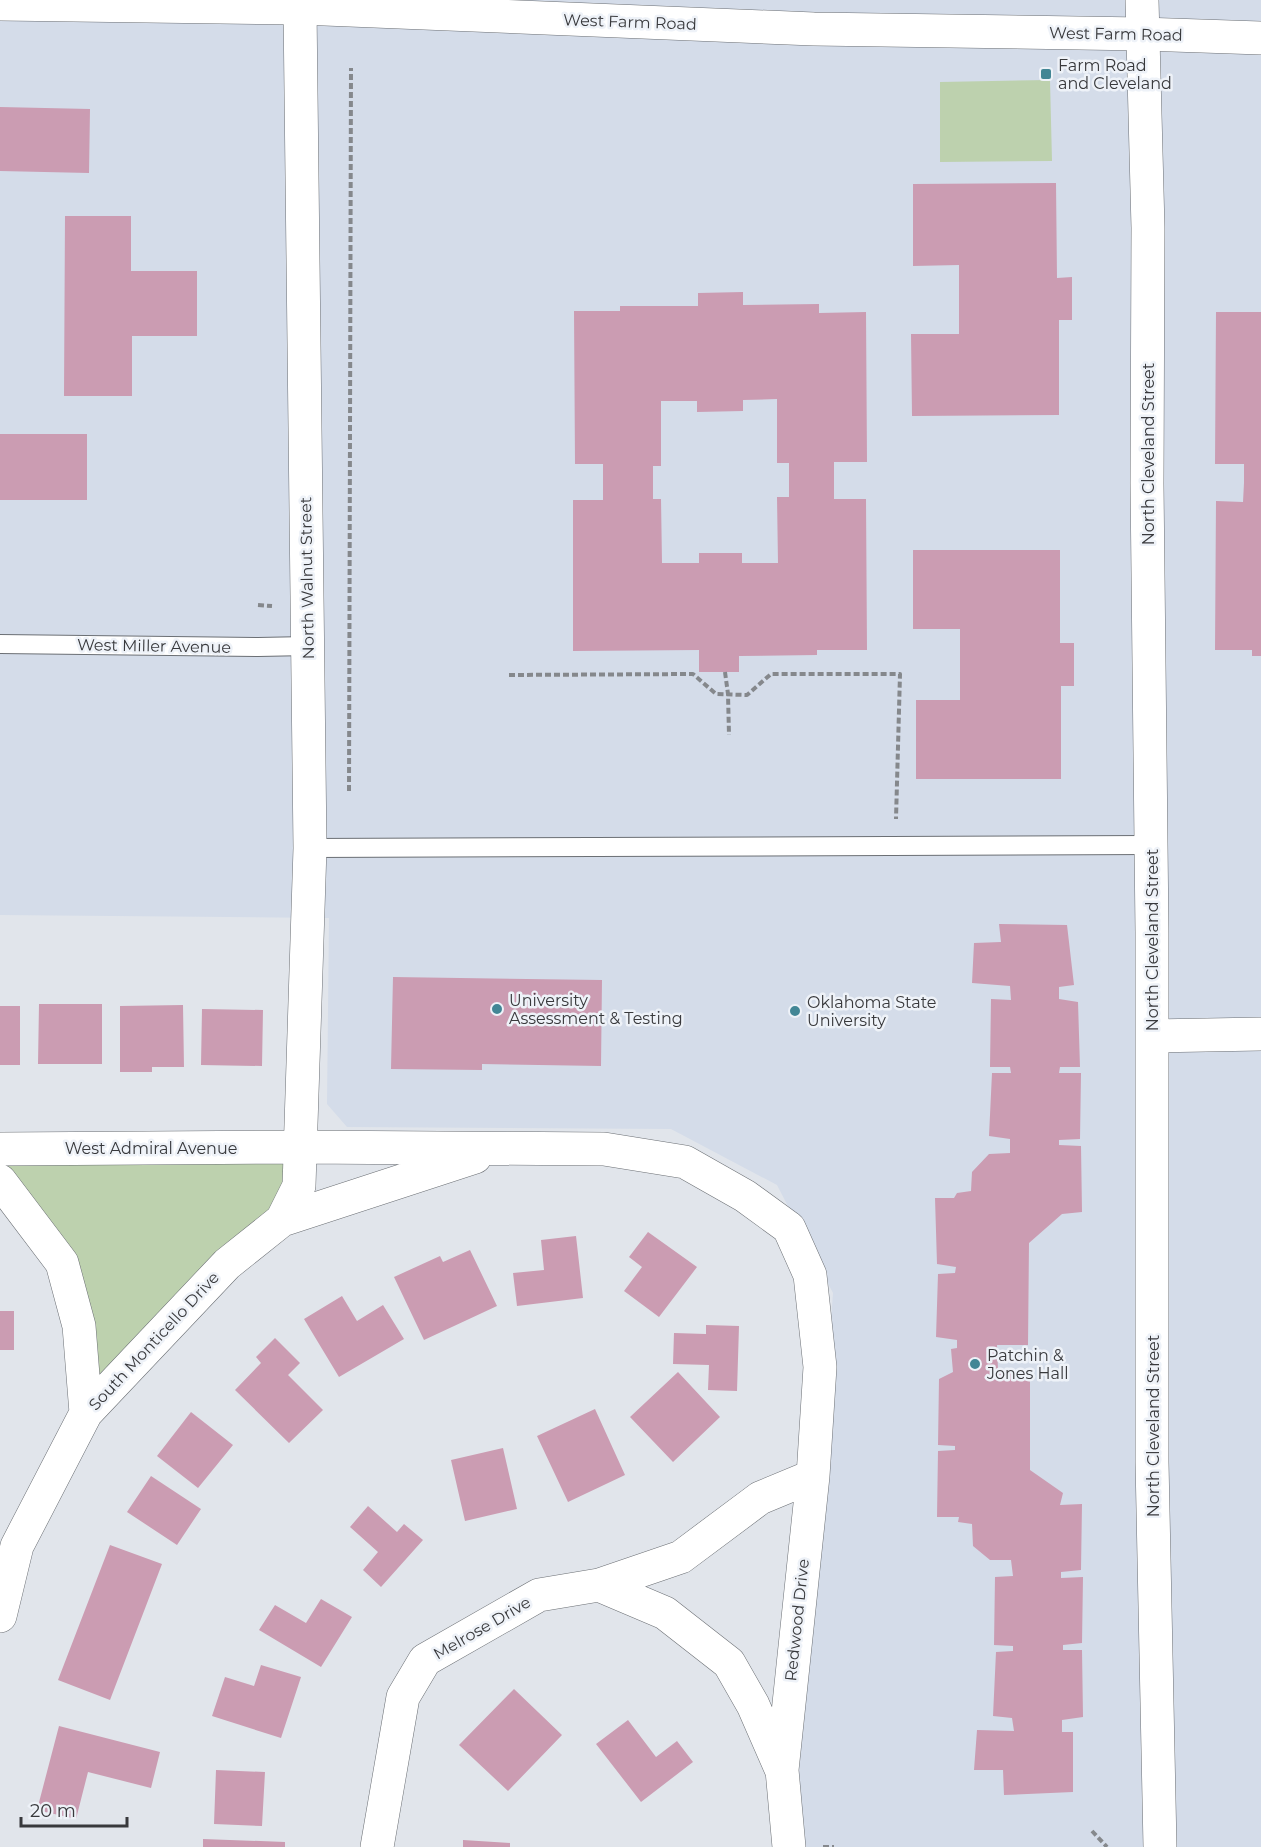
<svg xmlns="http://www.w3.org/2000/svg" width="1261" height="1847" viewBox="0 0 1261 1847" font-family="Montserrat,sans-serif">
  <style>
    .built { fill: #d4dce9 }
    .green { fill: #bdd1ae }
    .building { fill: #cb9cb2; fill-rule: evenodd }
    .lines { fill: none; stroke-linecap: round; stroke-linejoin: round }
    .service-casing { stroke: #6b6f74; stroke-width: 20 }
    .minor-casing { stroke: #6b6f74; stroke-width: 34 }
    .tertiary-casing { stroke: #6b6f74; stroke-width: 34 }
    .path { stroke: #85888c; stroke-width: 4; stroke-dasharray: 6 3; stroke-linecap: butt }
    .service { stroke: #fff; stroke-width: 18 }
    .minor { stroke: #fff; stroke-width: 33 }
    .tertiary { stroke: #fff; stroke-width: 33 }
    .poi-dot { fill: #428695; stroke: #eef2f8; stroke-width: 2 }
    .labels { text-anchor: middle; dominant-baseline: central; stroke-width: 5; stroke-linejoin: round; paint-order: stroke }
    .street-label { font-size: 16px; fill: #38393c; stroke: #eef2f8 }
    .poi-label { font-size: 16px; fill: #38393c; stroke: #eef2f8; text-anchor: start }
  </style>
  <rect width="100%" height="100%" fill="#e1e5eb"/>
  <!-- built -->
  <path class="built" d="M 0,0 L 1261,0 L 1261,1847 L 794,1847 L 833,1293 L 777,1185 L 671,1129 L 347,1127 L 327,1104 L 329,918 L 0,915 Z"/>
  <!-- green -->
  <path class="green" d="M 1050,80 L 1052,161 L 940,162 L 940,82 Z
    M 301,1147 L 299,1186 L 86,1413 L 79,1326 L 0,1181 L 0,1149 Z"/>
  <!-- building -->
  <path class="building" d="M 0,107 L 90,109 L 89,173 L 0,171 Z
    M 1056,183 L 1057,278 L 1072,277 L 1072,320 L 1059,320 L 1059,415 L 912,416 L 911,334 L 959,334 L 959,265 L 913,266 L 913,184 Z
    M 65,216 L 131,216 L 131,271 L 197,271 L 197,336 L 132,336 L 132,396 L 64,396 Z
    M 743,292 L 743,305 L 819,304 L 819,313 L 866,312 L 867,462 L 834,462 L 834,499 L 866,499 L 867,650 L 817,650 L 817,655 L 739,656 L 739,672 L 699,672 L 699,650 L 573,651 L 573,500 L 603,500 L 603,464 L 575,464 L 574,311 L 620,311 L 620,306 L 698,306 L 698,293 ZM 777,399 L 777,463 L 789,463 L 789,497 L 777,497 L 778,563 L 742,563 L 742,553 L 699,553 L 699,563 L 662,563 L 661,499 L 653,499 L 653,466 L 661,466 L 661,401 L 697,401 L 697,412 L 743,411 L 743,400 Z
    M 1216,312 L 1261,312 L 1261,656 L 1252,656 L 1252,650 L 1215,650 L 1216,501 L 1243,502 L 1244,483 L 1244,464 L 1215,464 Z
    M 0,434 L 87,434 L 87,500 L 0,500 Z
    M 913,550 L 1060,550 L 1060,643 L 1074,643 L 1074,686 L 1061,686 L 1061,779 L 916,779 L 916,700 L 960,700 L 960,629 L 913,629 Z
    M 999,924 L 1067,925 L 1074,985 L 1059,987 L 1059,999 L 1078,1002 L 1080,1067 L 1060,1067 L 1059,1073 L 1081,1073 L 1080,1139 L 1059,1140 L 1059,1145 L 1081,1146 L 1082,1212 L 1062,1214 L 1029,1243 L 1028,1345 L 997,1345 L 998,1370 L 1030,1370 L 1030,1470 L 1063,1493 L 1060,1505 L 1082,1504 L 1081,1570 L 1061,1572 L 1061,1578 L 1083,1577 L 1082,1643 L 1063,1645 L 1063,1650 L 1082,1650 L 1083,1717 L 1062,1720 L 1062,1732 L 1073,1732 L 1073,1792 L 1004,1795 L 1003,1770 L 974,1770 L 977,1730 L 1014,1731 L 1012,1718 L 993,1716 L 996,1652 L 1013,1651 L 1013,1646 L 994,1645 L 995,1577 L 1013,1576 L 1011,1560 L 990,1560 L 973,1546 L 972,1524 L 958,1522 L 959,1517 L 937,1517 L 938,1451 L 955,1450 L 955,1446 L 938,1445 L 939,1379 L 953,1372 L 951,1349 L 957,1348 L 957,1340 L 936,1337 L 938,1274 L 955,1273 L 956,1267 L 937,1264 L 935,1198 L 954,1198 L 957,1193 L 971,1191 L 972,1172 L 989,1154 L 1010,1153 L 1010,1139 L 989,1136 L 992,1073 L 1011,1073 L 1010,1067 L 990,1067 L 991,999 L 1011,1000 L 1010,986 L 972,983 L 974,943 L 1001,942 Z
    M 393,977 L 602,980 L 601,1066 L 482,1064 L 482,1070 L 391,1069 Z
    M 39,1004 L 102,1004 L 102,1064 L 38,1064 Z
    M 183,1005 L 184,1067 L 152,1067 L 152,1072 L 120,1072 L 120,1006 Z
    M 0,1006 L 20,1006 L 20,1065 L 0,1065 Z
    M 202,1009 L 263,1010 L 262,1066 L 201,1065 Z
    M 648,1232 L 697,1267 L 659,1317 L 624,1291 L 642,1267 L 629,1257 Z
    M 576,1236 L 583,1298 L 517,1306 L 513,1273 L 544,1270 L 541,1240 Z
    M 470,1250 L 497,1306 L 424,1340 L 394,1277 L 440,1256 L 443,1262 Z
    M 342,1296 L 357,1321 L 383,1305 L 404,1339 L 339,1377 L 304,1319 Z
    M 0,1311 L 14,1311 L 14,1350 L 0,1350 Z
    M 706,1325 L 739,1326 L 737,1391 L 708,1390 L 709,1365 L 673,1364 L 674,1333 L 706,1334 Z
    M 275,1338 L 300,1363 L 288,1375 L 323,1410 L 289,1443 L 235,1390 L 261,1363 L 256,1357 Z
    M 678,1372 L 720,1417 L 673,1462 L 630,1417 Z
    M 595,1409 L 625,1475 L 568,1502 L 537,1436 Z
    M 191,1412 L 233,1445 L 198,1488 L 157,1456 Z
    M 503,1448 L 517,1509 L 465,1521 L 451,1460 Z
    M 151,1476 L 201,1509 L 177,1545 L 127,1512 Z
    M 368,1506 L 397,1532 L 404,1524 L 423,1540 L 381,1587 L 363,1570 L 378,1552 L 350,1527 Z
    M 110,1545 L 162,1564 L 110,1700 L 58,1680 Z
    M 321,1599 L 352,1617 L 321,1667 L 259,1630 L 275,1605 L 306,1623 Z
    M 261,1665 L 301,1677 L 281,1738 L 212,1716 L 225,1677 L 254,1686 Z
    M 514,1689 L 562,1735 L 508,1791 L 459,1745 Z
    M 628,1720 L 656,1757 L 677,1741 L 693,1762 L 641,1802 L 596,1744 Z
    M 59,1726 L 160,1752 L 151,1788 L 88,1772 L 76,1819 L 37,1810 Z
    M 216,1770 L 265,1772 L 262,1826 L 214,1824 Z
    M 203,1839 L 285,1842 L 285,1847 L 203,1847 Z
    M 463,1840 L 510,1843 L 510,1847 L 463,1847 Z"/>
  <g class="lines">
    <defs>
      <path id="service" d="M 0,644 L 258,647 L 308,646
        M 310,848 L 1151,845"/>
      <path id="minor" d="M 1142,0 L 1148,228 L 1147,484 L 1152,932 L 1152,1462 L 1160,1847
        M 1152,1036 L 1261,1034
        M 0,1149 L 301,1147 L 604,1149 L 685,1162 L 745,1196 L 789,1228 L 810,1275 L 820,1367 L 813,1476 L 782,1770 L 789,1847
        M 0,1181 L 62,1263 L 79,1326 L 86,1413
        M 282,1220 L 475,1157
        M 599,1585 L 665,1613 L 729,1663 L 753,1705 L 781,1769
        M 0,1616 L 17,1546 L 86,1413 L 227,1264 L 282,1220 L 299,1186 L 310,848 L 300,8
        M 377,1847 L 403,1697 L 425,1660 L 539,1595 L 599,1585 L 681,1557 L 760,1498 L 813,1476"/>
      <path id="tertiary" d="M 0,4 L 300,8 L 814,29 L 1142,34 L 1261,38"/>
    </defs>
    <!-- service casing -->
    <use href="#service" class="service-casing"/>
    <!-- minor casing -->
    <use href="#minor" class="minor-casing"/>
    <!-- tertiary casing -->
    <use href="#tertiary" class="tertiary-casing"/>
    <!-- path -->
    <path class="path" d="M 258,605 L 272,606
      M 725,672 L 728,694 L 729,735
      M 509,675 L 693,674 L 716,694 L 747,695 L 771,674 L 900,674 L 896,819
      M 349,791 L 351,68
      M 1092,1831 L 1107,1847
      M 823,1847 L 834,1847"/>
    <!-- service -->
    <use href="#service" class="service"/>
    <!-- minor -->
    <use href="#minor" class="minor"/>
    <!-- tertiary -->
    <use href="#tertiary" class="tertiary"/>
  </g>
  <!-- markers -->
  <g class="poi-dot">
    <rect x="1040" y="68" width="12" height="12" rx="3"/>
    <circle cx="497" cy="1009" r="6"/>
    <circle cx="795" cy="1011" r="6"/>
    <circle cx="975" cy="1364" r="6"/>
  </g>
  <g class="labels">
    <!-- street labels -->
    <g class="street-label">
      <text transform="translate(630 22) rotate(2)">West Farm Road</text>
      <text transform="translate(1116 34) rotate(1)">West Farm Road</text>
      <text transform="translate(1148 454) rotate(-90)">North Cleveland Street</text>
      <text transform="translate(307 578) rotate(-91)">North Walnut Street</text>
      <text transform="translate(154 646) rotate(1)">West Miller Avenue</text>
      <text transform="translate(1152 940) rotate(-90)">North Cleveland Street</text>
      <text x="151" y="1148">West Admiral Avenue</text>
      <text transform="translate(154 1341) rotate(-47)">South Monticello Drive</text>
      <text transform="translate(1153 1426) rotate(-90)">North Cleveland Street</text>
      <text transform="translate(797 1620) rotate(-84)">Redwood Drive</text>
      <text transform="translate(482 1628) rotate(-30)">Melrose Drive</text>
    </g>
    <!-- poi labels -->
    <g class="poi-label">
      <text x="1058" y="65">Farm Road<tspan x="1058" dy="18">and Cleveland</tspan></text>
      <text x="509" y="1000">University<tspan x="509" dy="18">Assessment &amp; Testing</tspan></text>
      <text x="807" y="1002">Oklahoma State<tspan x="807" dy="18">University</tspan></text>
      <text x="987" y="1355">Patchin &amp;<tspan x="987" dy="18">Jones Hall</tspan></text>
    </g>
  </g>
  <!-- scale -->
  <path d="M21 1817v9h106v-9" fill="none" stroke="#38393c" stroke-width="3"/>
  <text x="30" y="1817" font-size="18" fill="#38393c" stroke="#eef2f8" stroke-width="4.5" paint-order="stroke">20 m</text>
</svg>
